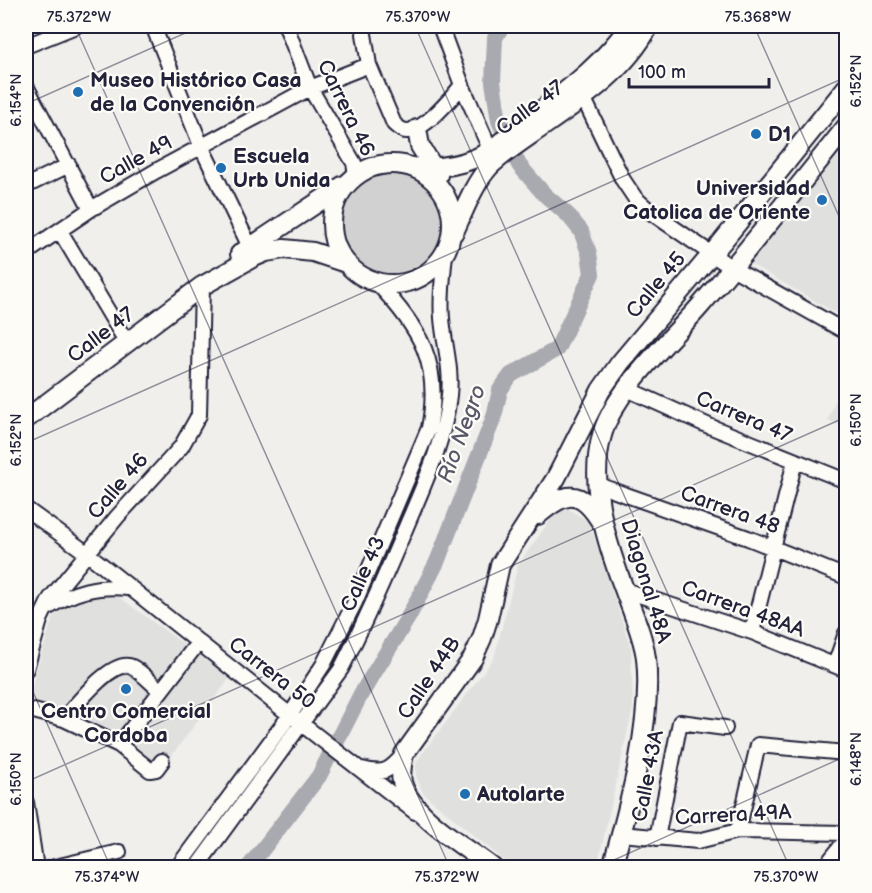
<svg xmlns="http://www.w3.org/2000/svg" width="872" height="893" viewBox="0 0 872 893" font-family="'Balsamiq Sans',sans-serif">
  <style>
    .built { fill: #e0e0df }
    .green { fill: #d2d1d1; stroke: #7a7a86; stroke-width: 1.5 }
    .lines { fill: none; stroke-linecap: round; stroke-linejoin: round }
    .river { stroke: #a9a9b0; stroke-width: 16 }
    .minor-casing { stroke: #22223b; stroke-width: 18 }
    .major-casing { stroke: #22223b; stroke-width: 22 }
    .minor { stroke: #fdfcf7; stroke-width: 14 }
    .major { stroke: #fdfcf7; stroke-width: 18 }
    .ticks { fill: none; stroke: #22223b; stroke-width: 1.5; stroke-opacity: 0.45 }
    .poi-dot { fill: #1f6fb2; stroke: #fdfcf7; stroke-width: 2 }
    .labels { text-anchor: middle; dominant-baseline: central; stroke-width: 4.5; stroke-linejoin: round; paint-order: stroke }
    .poi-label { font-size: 21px; font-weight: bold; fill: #22223b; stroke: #fdfcf7; text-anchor: start }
    .street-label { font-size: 21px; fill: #22223b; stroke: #fdfcf7 }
    .water-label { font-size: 22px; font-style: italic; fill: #58586a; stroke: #fdfcf7 }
    .neatline { fill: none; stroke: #22223b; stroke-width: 2 }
    .ticks-label { font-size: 15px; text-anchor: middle; fill: #22223b }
  </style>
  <rect width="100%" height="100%" fill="#f0efec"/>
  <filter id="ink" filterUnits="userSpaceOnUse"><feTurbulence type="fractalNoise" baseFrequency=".0167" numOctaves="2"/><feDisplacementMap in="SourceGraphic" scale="12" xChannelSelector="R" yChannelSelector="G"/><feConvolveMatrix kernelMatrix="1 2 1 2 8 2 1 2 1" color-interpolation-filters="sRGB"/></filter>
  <g filter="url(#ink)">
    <!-- built -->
    <path class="built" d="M 846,136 L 846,319 L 749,263 Z
      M 846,371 L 846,428 L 828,420 Z
      M 569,509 L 589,522 L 631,648 L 633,708 L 597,867 L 512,867 L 423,793 L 416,776 L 416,762 L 494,658 L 518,565 L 556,512 Z
      M 111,591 L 230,678 L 160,771 L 26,704 L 55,611 Z"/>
    <!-- green -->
    <path class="green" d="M340 226a52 52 0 1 1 104 0a52 52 0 1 1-104 0Z"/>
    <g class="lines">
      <!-- river -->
      <path class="river" d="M 248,868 L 319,776 L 361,694 L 409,616 L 437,562 L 494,417 L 500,390 L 511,375 L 557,349 L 592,274 L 589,253 L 581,231 L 568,215 L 544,194 L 519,165 L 499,121 L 493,82 L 495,38 L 502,26"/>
      <defs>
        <path id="minor" d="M 153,26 L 202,148 L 250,247
          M 286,26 L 310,88 L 354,163 L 356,175
          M 440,26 L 462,85 L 490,149
          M 364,34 L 369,65 L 394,124 C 398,127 401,131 407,131 C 424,131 452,98 462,85
          M 26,46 L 76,26
          M 26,86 L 91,209
          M 583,97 L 623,180 L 635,198 L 652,213 L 732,268 L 846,332
          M 26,186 L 69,165
          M 60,231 L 127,343
          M 26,253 L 91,209 L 156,171 L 310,88 L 369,65
          M 627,389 L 709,426 L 846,481
          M 598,485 L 748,538 L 846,577
          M 26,509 L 88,554 L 290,715 L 415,812
          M 624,590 L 752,632 L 846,670
          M 47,608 C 74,591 97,585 128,588
          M 752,632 L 795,461
          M 835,665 L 846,633
          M 26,669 L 40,620 L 50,599 L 117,517 L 181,447 L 199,415 L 202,286
          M 26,709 L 64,719 L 119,745 L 150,770 L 156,769 L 162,761
          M 64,719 C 75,706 113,657 132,667 C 142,672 152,684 161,691
          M 119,745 L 198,643
          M 362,769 C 384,775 390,771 404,754
          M 26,802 L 36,868
          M 738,831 L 758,745 L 846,753
          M 621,834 L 698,841 L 738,831 L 846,833
          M 657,838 L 680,722 L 725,728
          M 51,868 L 119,852
          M 177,868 L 290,715 L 323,665 L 355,602 L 429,428 C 442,364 420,328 377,283
          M 196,868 L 341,669 C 366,621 388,570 409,520 C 426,480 445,439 449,395 C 452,368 444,344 442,318 C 440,297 443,275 445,254
          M 828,868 L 831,859 L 846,840"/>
        <path id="major" d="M 417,129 L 420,146 L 438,175
          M332 224a60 60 0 1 1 120 0a60 60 0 1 1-120 0Z
          M 417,167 C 437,169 456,166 476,158 C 493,151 509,135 525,123 C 563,93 602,66 629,26
          M 454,232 C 464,211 473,185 489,167 C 501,155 515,146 529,136 C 573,105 623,75 649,26
          M 240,254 L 344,185
          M 26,419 L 202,286 L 254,257 L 266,252 L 284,249 L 313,252 L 346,263
          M 538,515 C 566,491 580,488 601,522
          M 493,868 C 466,847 410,815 402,782 C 400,772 402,763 404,754 L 473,658 L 482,638 L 488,619 L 500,565 L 556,478 L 601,390 L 620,363 L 722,242 L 846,88
          M 612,868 C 629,806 653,721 646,658 C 643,635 632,611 624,589 C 607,544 589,488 601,439 C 611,393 669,342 700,306 C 750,248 798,187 846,127"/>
      </defs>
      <!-- minor casing -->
      <use href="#minor" class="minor-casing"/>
      <!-- major casing -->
      <use href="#major" class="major-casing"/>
      <!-- minor -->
      <use href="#minor" class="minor"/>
      <!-- major -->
      <use href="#major" class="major"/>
    </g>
  </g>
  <!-- ticks -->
  <path class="ticks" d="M 75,26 L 450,868M 415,26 L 790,868M 754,26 L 846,232M 26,104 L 201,26M 26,443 L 846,77M 26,676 L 111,868M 26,782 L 846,417M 596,868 L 846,756"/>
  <!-- markers -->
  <g class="poi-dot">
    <circle cx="78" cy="92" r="6"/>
    <circle cx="756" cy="134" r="6"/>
    <circle cx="221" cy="168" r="6"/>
    <circle cx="822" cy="200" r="6"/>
    <circle cx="126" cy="689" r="6"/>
    <circle cx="465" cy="794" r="6"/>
  </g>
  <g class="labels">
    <!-- poi labels -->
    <g class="poi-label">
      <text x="90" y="80">Museo Histórico Casa<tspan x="90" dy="24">de la Convención</tspan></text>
      <text x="768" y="134">D1</text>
      <text x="233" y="156">Escuela<tspan x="233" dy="24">Urb Unida</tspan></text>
      <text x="810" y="188" text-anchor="end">Universidad<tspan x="810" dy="24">Catolica de Oriente</tspan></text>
      <text x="126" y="711" text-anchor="middle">Centro Comercial<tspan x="126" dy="24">Cordoba</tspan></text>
      <text x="477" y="794">Autolarte</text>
    </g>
    <!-- street labels -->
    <g class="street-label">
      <text transform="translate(346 108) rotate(64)">Carrera 46</text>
      <text transform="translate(530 108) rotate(-36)">Calle 47</text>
      <text transform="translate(136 160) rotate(-29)">Calle 49</text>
      <text transform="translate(656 285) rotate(-50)">Calle 45</text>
      <text transform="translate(101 335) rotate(-37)">Calle 47</text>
      <text transform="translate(744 417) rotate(23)">Carrera 47</text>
      <text transform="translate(118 486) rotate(-49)">Calle 46</text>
      <text transform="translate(730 510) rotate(20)">Carrera 48</text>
      <text transform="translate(363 574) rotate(-66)">Calle 43</text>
      <text transform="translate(646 581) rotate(73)">Diagonal 48A</text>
      <text transform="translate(743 609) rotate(20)">Carrera 48AA</text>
      <text transform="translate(272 673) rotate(38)">Carrera 50</text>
      <text transform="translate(429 678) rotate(-56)">Calle 44B</text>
      <text transform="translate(648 776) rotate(-79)">Calle 43A</text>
      <text transform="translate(733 815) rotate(-3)">Carrera 49A</text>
    </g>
    <!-- water labels -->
    <g class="water-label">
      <text transform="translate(462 434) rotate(-70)">Río Negro</text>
    </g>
  </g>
  <!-- margin -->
  <rect width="872" height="893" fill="none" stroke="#fdfcf7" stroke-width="66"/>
  <!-- scale -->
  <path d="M629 78v9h140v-9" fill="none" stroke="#22223b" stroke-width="3"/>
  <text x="638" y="78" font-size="18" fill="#22223b" stroke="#fdfcf7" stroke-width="4.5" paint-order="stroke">100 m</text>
  <rect x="33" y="33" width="806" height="827" class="neatline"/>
  <g class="ticks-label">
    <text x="79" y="22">75.372°W</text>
    <text x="418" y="22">75.370°W</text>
    <text x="758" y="22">75.368°W</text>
    <text transform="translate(856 81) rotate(-90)" y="5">6.152°N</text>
    <text transform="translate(16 100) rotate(-90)" y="5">6.154°N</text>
    <text transform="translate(856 420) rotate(-90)" y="5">6.150°N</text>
    <text transform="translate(16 440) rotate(-90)" y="5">6.152°N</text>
    <text transform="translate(856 759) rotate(-90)" y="5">6.148°N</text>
    <text transform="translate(16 779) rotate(-90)" y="5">6.150°N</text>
    <text x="107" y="882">75.374°W</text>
    <text x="447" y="882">75.372°W</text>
    <text x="786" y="882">75.370°W</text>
  </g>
</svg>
